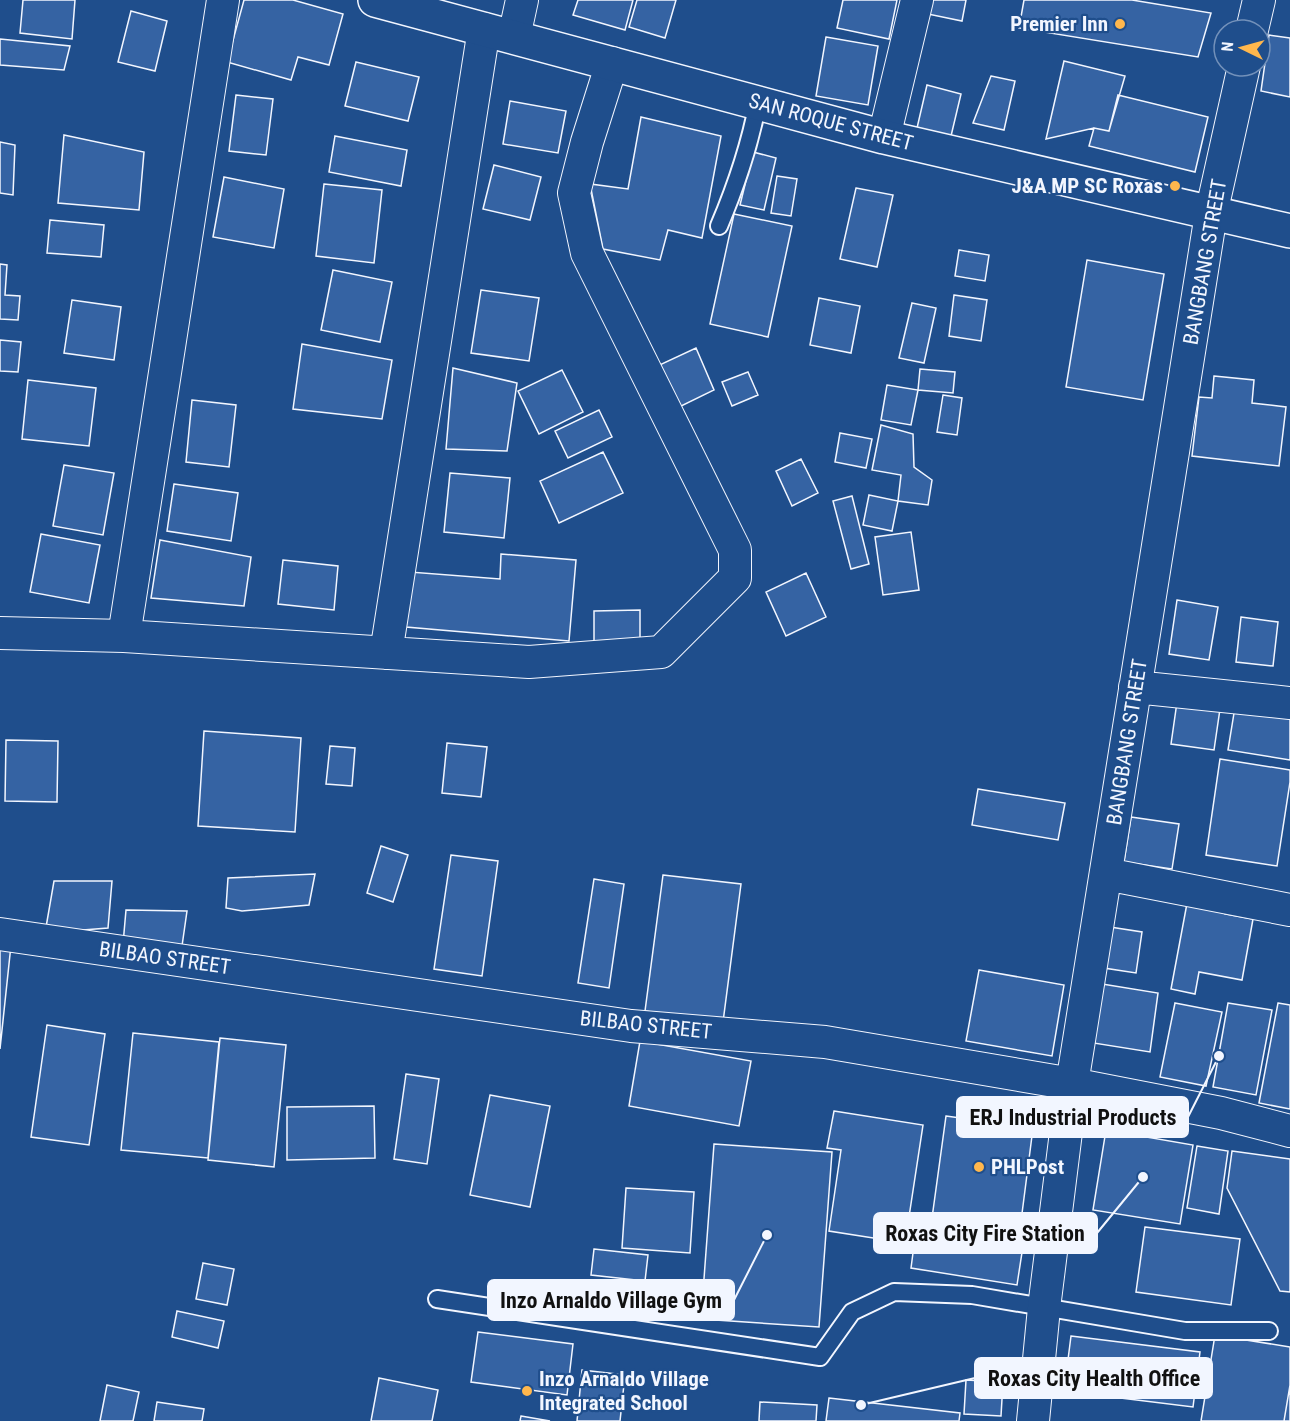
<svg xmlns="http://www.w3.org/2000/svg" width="1290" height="1421" viewBox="0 0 1290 1421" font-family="'Roboto Condensed',sans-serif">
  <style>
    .building { fill: #3563a3; stroke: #f2f6ff; stroke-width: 1.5 }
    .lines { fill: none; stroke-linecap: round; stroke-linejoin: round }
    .lane-casing { stroke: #f2f6ff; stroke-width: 20 }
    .street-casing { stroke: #f2f6ff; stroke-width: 34 }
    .secondary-casing { stroke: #f2f6ff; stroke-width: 36 }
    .lane { stroke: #1f4e8c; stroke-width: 16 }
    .street { stroke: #1f4e8c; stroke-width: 32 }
    .secondary { stroke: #1f4e8c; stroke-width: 33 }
    .poi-dot { fill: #ffb74d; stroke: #1f4e8c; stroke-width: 2 }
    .labels { text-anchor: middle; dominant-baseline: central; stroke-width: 4.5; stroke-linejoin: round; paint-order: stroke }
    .poi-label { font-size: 21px; font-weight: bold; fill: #f2f6ff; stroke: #1f4e8c; text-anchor: end }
    .street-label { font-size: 21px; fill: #f2f6ff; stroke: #1f4e8c }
    .leader { fill: none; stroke: #f2f6ff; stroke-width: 2 }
    .callout-dot { fill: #f2f6ff; stroke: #1f4e8c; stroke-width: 2 }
    .callout { fill: #f2f6ff; stroke: #f2f6ff; stroke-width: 2 }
    .callout-label { font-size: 22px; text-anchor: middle; font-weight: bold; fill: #111 }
  </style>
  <rect width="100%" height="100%" fill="#1f4e8c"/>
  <!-- building -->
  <path class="building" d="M 23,0 L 75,0 L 72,39 L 20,33 Z
    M 244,0 L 293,0 L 343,14 L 329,65 L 298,57 L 291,80 L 227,62 Z
    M 578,0 L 633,0 L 625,30 L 573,15 Z
    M 637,0 L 676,0 L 665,38 L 629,27 Z
    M 843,0 L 897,0 L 889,39 L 837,28 Z
    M 926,0 L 966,0 L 962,21 L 923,13 Z
    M 1024,0 L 1132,0 L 1211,13 L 1198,57 L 1019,28 Z
    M 131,11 L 167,21 L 155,71 L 118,62 Z
    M 1269,35 L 1290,38 L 1290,97 L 1261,91 Z
    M 826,37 L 878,46 L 868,105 L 816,96 Z
    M 0,39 L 70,46 L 64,70 L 0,65 Z
    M 1064,61 L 1125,76 L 1109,131 L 1094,128 L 1046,139 Z
    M 356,62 L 419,77 L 408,121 L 345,106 Z
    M 991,76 L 1015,81 L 1004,130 L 973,123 Z
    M 927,85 L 961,94 L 951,136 L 917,128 Z
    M 236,95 L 273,99 L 266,155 L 229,151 Z
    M 1118,95 L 1208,117 L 1195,172 L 1089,146 L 1094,128 L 1109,131 Z
    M 510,101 L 566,111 L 558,153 L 503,144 Z
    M 641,117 L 721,136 L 702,238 L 668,230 L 660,260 L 603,249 L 590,184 L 628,189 Z
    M 64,135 L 144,152 L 139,210 L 58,203 Z
    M 335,136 L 407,150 L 401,186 L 329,172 Z
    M 0,142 L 15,145 L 13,195 L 0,193 Z
    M 753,152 L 776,158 L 764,210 L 740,205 Z
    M 494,165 L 541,177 L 530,220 L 483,209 Z
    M 777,176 L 797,179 L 791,216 L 771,213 Z
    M 224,177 L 284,189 L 274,248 L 213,237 Z
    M 324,184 L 382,190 L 374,263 L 316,256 Z
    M 856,188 L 893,195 L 877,267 L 840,259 Z
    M 734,214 L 792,226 L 768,337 L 710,324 Z
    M 50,220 L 104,225 L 101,257 L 47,253 Z
    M 959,250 L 989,255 L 985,281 L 955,276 Z
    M 1087,260 L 1164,274 L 1143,400 L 1066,387 Z
    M 0,264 L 7,265 L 5,295 L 20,296 L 18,320 L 0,319 Z
    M 333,270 L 392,282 L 380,342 L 321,330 Z
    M 481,290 L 539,298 L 529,361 L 471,353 Z
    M 954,295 L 987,300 L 981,341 L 949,336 Z
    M 819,298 L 860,306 L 851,353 L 810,345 Z
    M 72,300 L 121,307 L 114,360 L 64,353 Z
    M 912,303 L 936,308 L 924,363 L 899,358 Z
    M 0,340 L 21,342 L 18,372 L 0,371 Z
    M 302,344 L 392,360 L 382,419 L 293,409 Z
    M 696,348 L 714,390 L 673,410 L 653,368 Z
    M 453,368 L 517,383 L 507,451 L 446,449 Z
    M 920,369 L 955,372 L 953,393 L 918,390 Z
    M 562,370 L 583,412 L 539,434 L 518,391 Z
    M 748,372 L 758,395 L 732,406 L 722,382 Z
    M 1214,376 L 1254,380 L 1252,403 L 1286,407 L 1279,466 L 1192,456 L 1199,397 L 1212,398 Z
    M 28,380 L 96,388 L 89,446 L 22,439 Z
    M 887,385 L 918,390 L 911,425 L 881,420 Z
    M 943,395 L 962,398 L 957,435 L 937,432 Z
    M 192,400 L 236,405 L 229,467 L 186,462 Z
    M 599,410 L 612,437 L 568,458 L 555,431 Z
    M 881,425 L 913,434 L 914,467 L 932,480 L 928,505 L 898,501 L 901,475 L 872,470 Z
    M 840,433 L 872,439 L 866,468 L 835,462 Z
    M 603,452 L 623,493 L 559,523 L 540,481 Z
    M 801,459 L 818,493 L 792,506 L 776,471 Z
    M 64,465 L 114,473 L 103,535 L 53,526 Z
    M 450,473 L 510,478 L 504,538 L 444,532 Z
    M 174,484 L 238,493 L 231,541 L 167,531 Z
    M 869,495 L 898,501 L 892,531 L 863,525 Z
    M 852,496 L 869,564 L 851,569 L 833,501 Z
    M 911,532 L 919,590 L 883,595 L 875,537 Z
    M 41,534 L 100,545 L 89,603 L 30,592 Z
    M 160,540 L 251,557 L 244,606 L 151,598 Z
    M 501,554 L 576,560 L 569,641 L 406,627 L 410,572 L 500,579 Z
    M 283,560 L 338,566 L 334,610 L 278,604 Z
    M 806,573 L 826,617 L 786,636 L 766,592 Z
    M 1177,600 L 1218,607 L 1209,660 L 1169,654 Z
    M 640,610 L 640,641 L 594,642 L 594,611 Z
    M 1241,617 L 1278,622 L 1273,666 L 1236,662 Z
    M 1178,695 L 1221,702 L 1214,750 L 1171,744 Z
    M 1235,707 L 1290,716 L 1290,760 L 1228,750 Z
    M 204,731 L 301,738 L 295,832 L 198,826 Z
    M 6,740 L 58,741 L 57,802 L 5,801 Z
    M 447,743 L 487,747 L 481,797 L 442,793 Z
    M 330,746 L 355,748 L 352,786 L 326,784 Z
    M 1220,759 L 1290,770 L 1290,782 L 1277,866 L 1206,855 Z
    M 978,789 L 1065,803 L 1058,840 L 972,825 Z
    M 1131,817 L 1179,824 L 1172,869 L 1124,862 Z
    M 381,846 L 408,855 L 393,902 L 367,893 Z
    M 451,855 L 498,861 L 482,976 L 434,969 Z
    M 315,874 L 309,905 L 242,911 L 226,908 L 228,878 Z
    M 663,875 L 741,884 L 723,1022 L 645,1011 Z
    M 594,879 L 624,884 L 609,988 L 578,983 Z
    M 54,881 L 112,881 L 108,928 L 45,933 Z
    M 1188,898 L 1227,906 L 1225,914 L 1253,919 L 1242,980 L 1199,972 L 1195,994 L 1171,989 Z
    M 126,910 L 187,911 L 182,946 L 123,944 Z
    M 1110,927 L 1142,932 L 1136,973 L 1104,968 Z
    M 0,943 L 11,945 L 0,1049 Z
    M 979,970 L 1064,985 L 1052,1056 L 966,1041 Z
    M 1096,983 L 1158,993 L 1150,1052 L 1087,1042 Z
    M 1175,1003 L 1222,1012 L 1206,1086 L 1160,1077 Z
    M 1228,1003 L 1272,1010 L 1256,1095 L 1213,1087 Z
    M 1278,1003 L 1290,1005 L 1290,1109 L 1259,1103 Z
    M 47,1025 L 105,1034 L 89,1145 L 31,1137 Z
    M 133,1033 L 219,1042 L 208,1158 L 121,1150 Z
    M 220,1038 L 286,1045 L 274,1167 L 208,1160 Z
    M 640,1041 L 751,1061 L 739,1126 L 629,1106 Z
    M 406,1074 L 439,1079 L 427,1164 L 394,1159 Z
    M 490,1095 L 550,1106 L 530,1207 L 470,1195 Z
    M 374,1106 L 375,1158 L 287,1160 L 287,1107 Z
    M 834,1111 L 923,1125 L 905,1243 L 829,1231 L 841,1150 L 827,1148 Z
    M 946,1116 L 1033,1128 L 1020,1229 L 932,1218 Z
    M 1106,1130 L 1193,1145 L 1180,1224 L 1093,1210 Z
    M 714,1144 L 832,1152 L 819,1327 L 701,1319 Z
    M 1197,1146 L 1228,1151 L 1219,1214 L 1187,1208 Z
    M 1232,1151 L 1290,1159 L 1290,1292 L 1280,1291 L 1227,1188 Z
    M 626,1188 L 694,1192 L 690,1253 L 622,1248 Z
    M 1145,1227 L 1240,1239 L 1231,1305 L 1136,1292 Z
    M 916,1230 L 1023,1246 L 1017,1285 L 911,1268 Z
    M 594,1249 L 648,1255 L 645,1281 L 591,1275 Z
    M 203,1263 L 234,1269 L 227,1305 L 196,1299 Z
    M 177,1311 L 224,1321 L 218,1348 L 172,1337 Z
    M 478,1332 L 573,1344 L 567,1395 L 471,1382 Z
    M 1215,1335 L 1290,1347 L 1290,1385 L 1284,1421 L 1201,1421 Z
    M 1071,1336 L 1200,1352 L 1193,1407 L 1064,1391 Z
    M 582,1370 L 625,1375 L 620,1421 L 577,1421 Z
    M 379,1378 L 438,1390 L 432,1421 L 371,1421 Z
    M 966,1380 L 1003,1382 L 1001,1416 L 964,1414 Z
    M 107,1385 L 139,1392 L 133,1421 L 100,1421 Z
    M 1290,1385 L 1290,1421 L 1284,1421 Z
    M 829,1398 L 960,1413 L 959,1421 L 826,1421 Z
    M 157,1402 L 204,1409 L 202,1421 L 154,1421 Z
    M 760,1402 L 817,1405 L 816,1421 L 759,1421 Z
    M 521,1416 L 550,1421 L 520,1421 Z"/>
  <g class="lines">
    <defs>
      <path id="lane" d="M 719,226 C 736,186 750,144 758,102
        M 437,1299 L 820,1357 L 852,1312 L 894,1292 L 972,1295 L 1185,1331 L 1269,1331"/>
      <path id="street" d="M 1252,30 L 1259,0
        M 514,37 L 522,0
        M 884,137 L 917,0
        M 0,633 L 124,636 L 529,662 L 661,652 L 735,578 L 735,550 L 587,253 L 574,193 L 587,142 L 612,63
        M 124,636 L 223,0
        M 386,653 L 484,29
        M 1135,687 L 1290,703
        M 1106,874 L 1290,910
        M 0,934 L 631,1026 L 825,1042 L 1072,1084 L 1221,1113 L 1290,1131
        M 1033,1421 L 1044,1308 L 1072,1084 L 1211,214 L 1244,66"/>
      <path id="secondary" d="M 375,0 L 884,137 L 1290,231"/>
    </defs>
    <!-- lane casing -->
    <use href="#lane" class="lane-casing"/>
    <!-- street casing -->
    <use href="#street" class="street-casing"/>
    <!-- secondary casing -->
    <use href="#secondary" class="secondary-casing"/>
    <!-- lane -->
    <use href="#lane" class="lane"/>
    <!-- street -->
    <use href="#street" class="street"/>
    <!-- secondary -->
    <use href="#secondary" class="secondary"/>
  </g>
  <!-- markers -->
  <g class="poi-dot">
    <circle cx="1120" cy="24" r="6"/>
    <circle cx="1175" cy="186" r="6"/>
    <circle cx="979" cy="1167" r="6"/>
    <circle cx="527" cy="1391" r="6"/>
  </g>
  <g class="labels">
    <!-- poi labels -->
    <g class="poi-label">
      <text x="1108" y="24">Premier Inn</text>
      <text x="1163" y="186">J&amp;A MP SC Roxas</text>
      <text x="991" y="1167" text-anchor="start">PHLPost</text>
      <text x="539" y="1379" text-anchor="start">Inzo Arnaldo Village<tspan x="539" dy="24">Integrated School</tspan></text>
    </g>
    <!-- street labels -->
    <g class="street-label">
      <text transform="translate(831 122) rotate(15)">SAN ROQUE STREET</text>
      <text transform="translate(1205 262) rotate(-80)">BANGBANG STREET</text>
      <text transform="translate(1127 742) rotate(-81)">BANGBANG STREET</text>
      <text transform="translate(165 958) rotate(8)">BILBAO STREET</text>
      <text transform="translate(646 1025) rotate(6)">BILBAO STREET</text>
    </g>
  </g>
  <!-- callouts -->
  <path class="leader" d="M1219 1056L1188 1117M1143 1177L1097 1233M767 1235L734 1300M861 1405L975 1378"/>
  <g class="callout-dot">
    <circle cx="1219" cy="1056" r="6"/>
    <circle cx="1143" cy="1177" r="6"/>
    <circle cx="767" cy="1235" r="6"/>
    <circle cx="861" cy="1405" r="6"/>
  </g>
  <g class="callout">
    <rect x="957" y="1097" width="231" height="40" rx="6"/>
    <rect x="874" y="1213" width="223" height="40" rx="6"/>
    <rect x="488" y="1280" width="246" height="40" rx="6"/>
    <rect x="975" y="1358" width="237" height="40" rx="6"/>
  </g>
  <g class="callout-label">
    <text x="1073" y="1125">ERJ Industrial Products</text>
    <text x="985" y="1241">Roxas City Fire Station</text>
    <text x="611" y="1308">Inzo Arnaldo Village Gym</text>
    <text x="1094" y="1386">Roxas City Health Office</text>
  </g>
  <!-- north arrow -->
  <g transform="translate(1242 48) rotate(275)"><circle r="28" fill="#1f4e8c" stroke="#7391ba" stroke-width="1.5"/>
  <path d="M0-4.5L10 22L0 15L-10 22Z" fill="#ffb74d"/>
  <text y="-9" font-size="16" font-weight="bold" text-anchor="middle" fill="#f2f6ff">N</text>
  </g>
</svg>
